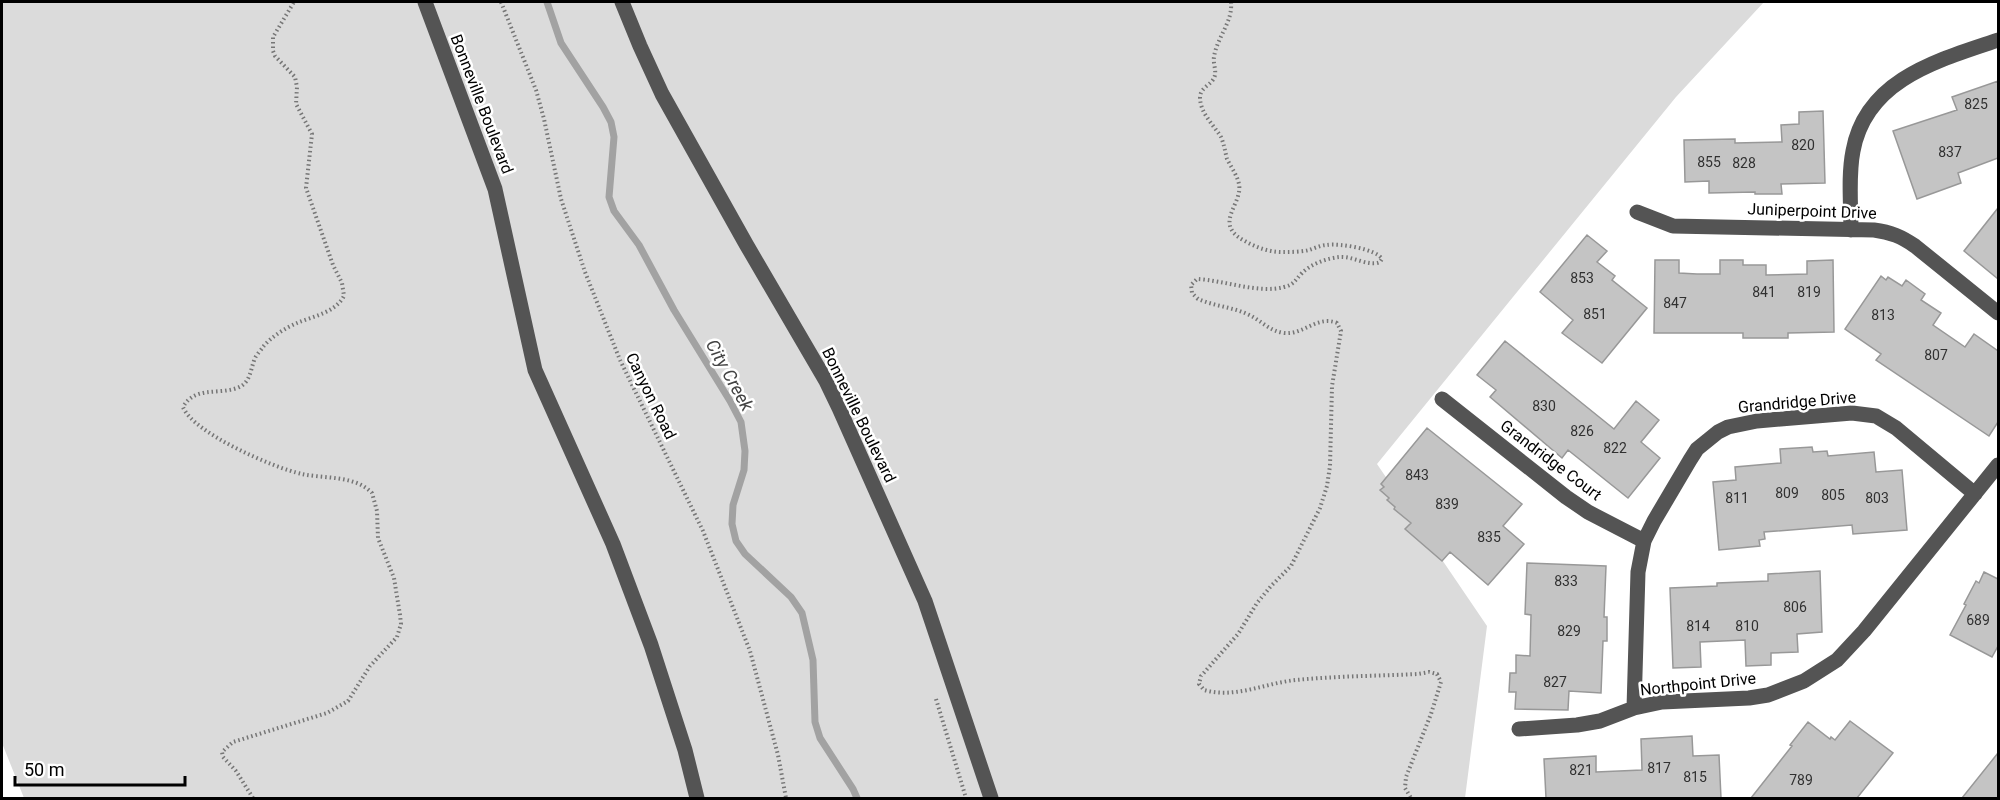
<svg xmlns="http://www.w3.org/2000/svg" width="2000" height="800" viewBox="0 0 2000 800" font-family="Roboto,sans-serif">
  <style>
    .green { fill: #dbdbdb }
    .lines { fill: none; stroke-linecap: round; stroke-linejoin: round }
    .stream { stroke: #a2a2a2; stroke-width: 7 }
    .building { fill: #c4c4c4; stroke: #989898; stroke-width: 1.5 }
    .path { stroke: #767676; stroke-width: 4; stroke-dasharray: 1.5 3; stroke-linecap: butt }
    .minor { stroke: #545454; stroke-width: 15 }
    .labels { text-anchor: middle; dominant-baseline: central; stroke-width: 5; stroke-linejoin: round; paint-order: stroke }
    .number-label { font-size: 14px; fill: #313131 }
    .street-label { font-size: 16px; fill: #000; stroke: #fff }
    .water-label { font-size: 18px; font-style: italic; fill: #434343; stroke: #fff }
  </style>
  <rect width="100%" height="100%" fill="#fff"/>
  <!-- green -->
  <path class="green" d="M 2,2 L 1764,2 L 1676,97 L 1377,464 L 1487,626 L 1465,798 L 24,798 L 2,743 Z"/>
  <g class="lines">
    <!-- stream -->
    <path class="stream" d="M 547,2 L 561,43 L 603,107 L 611,122 L 614,137 L 609,197 L 614,211 L 639,245 L 674,310 L 730,401 L 741,422 L 745,451 L 744,470 L 733,505 L 732,524 L 736,541 L 745,554 L 791,597 L 802,613 L 813,660 L 815,722 L 820,738 L 853,789 L 857,798"/>
  </g>
  <!-- building -->
  <path class="building" d="M 1998,81 L 1998,158 L 1958,173 L 1961,183 L 1917,199 L 1893,131 L 1957,110 L 1952,97 Z
    M 1823,111 L 1825,183 L 1781,184 L 1782,194 L 1755,194 L 1755,192 L 1709,193 L 1709,181 L 1685,182 L 1684,140 L 1735,139 L 1735,143 L 1782,142 L 1781,125 L 1799,124 L 1799,112 Z
    M 1998,208 L 1998,279 L 1964,251 Z
    M 1587,235 L 1607,251 L 1597,262 L 1615,276 L 1612,280 L 1647,308 L 1602,363 L 1562,333 L 1573,320 L 1540,292 Z
    M 1655,260 L 1679,260 L 1679,273 L 1697,274 L 1720,274 L 1720,260 L 1743,260 L 1743,265 L 1766,265 L 1766,275 L 1807,274 L 1807,261 L 1833,260 L 1834,332 L 1788,333 L 1788,338 L 1743,338 L 1743,333 L 1654,333 Z
    M 1881,276 L 1886,280 L 1888,277 L 1902,286 L 1906,280 L 1925,294 L 1921,300 L 1941,313 L 1933,325 L 1965,347 L 1974,334 L 1998,351 L 1998,422 L 1989,436 L 1876,360 L 1881,354 L 1845,329 Z
    M 1505,341 L 1614,429 L 1636,401 L 1659,420 L 1641,442 L 1660,458 L 1628,498 L 1568,450 L 1562,458 L 1490,397 L 1496,390 L 1477,375 Z
    M 1427,428 L 1522,504 L 1503,526 L 1524,544 L 1488,585 L 1450,552 L 1442,561 L 1405,529 L 1411,523 L 1394,509 L 1395,507 L 1387,500 L 1389,498 L 1380,490 L 1384,487 L 1381,484 Z
    M 1812,447 L 1813,452 L 1827,451 L 1828,456 L 1874,452 L 1876,472 L 1902,470 L 1907,530 L 1853,534 L 1852,525 L 1764,532 L 1765,539 L 1759,540 L 1760,546 L 1719,550 L 1713,482 L 1736,480 L 1735,467 L 1781,463 L 1780,449 Z
    M 1527,563 L 1606,566 L 1604,617 L 1607,617 L 1607,641 L 1603,641 L 1601,693 L 1569,691 L 1568,710 L 1515,709 L 1516,692 L 1509,692 L 1510,673 L 1516,673 L 1516,655 L 1530,656 L 1531,615 L 1525,614 Z
    M 1820,571 L 1822,632 L 1797,634 L 1798,652 L 1771,653 L 1771,665 L 1746,666 L 1745,640 L 1700,642 L 1701,667 L 1673,668 L 1670,588 L 1717,586 L 1717,583 L 1768,581 L 1768,574 Z
    M 1984,572 L 1998,579 L 1998,646 L 1992,657 L 1950,635 L 1966,605 L 1964,604 L 1976,581 L 1979,583 Z
    M 1850,721 L 1893,753 L 1857,798 L 1751,798 L 1792,746 L 1790,745 L 1808,722 L 1830,739 L 1831,737 L 1835,740 Z
    M 1692,736 L 1693,756 L 1719,755 L 1721,798 L 1546,798 L 1544,759 L 1596,756 L 1596,772 L 1642,770 L 1641,739 Z
    M 1998,753 L 1998,798 L 1962,798 Z"/>
  <g class="lines">
    <!-- path -->
    <path class="path" d="M 501,2 L 536,90 L 544,119 L 561,199 L 585,272 L 620,360 L 703,531 L 750,651 L 778,755 L 786,798
      M 1231,2 C 1233,22 1217,37 1214,57 C 1213,63 1216,69 1215,75 C 1213,85 1201,86 1200,97 C 1200,113 1213,124 1221,137 C 1224,144 1225,151 1227,159 C 1231,167 1237,175 1239,184 C 1243,204 1213,223 1243,240 C 1255,247 1268,252 1282,252 C 1291,252 1301,252 1309,250 C 1315,248 1321,245 1327,245 C 1339,243 1377,249 1382,259 L 1380,262 C 1369,267 1353,256 1340,257 C 1327,258 1311,264 1302,273 C 1296,279 1294,285 1284,287 C 1259,294 1223,280 1197,279 L 1191,285 L 1192,293 L 1198,299 C 1214,306 1232,307 1247,314 C 1261,320 1269,331 1284,333 C 1304,335 1317,315 1337,323 L 1341,331 L 1332,386 L 1330,466 L 1327,486 L 1320,508 L 1291,566 L 1271,586 L 1257,603 L 1238,634 L 1201,676 L 1199,684 L 1204,690 C 1235,699 1265,683 1296,680 C 1336,676 1377,676 1418,674 L 1429,672 L 1437,674 L 1441,682 L 1431,714 L 1406,777 L 1405,788 L 1411,798
      M 936,699 L 966,798
      M 253,798 L 236,771 L 223,757 L 222,752 L 233,742 L 327,713 L 348,701 L 370,666 L 397,637 L 401,624 L 400,615 L 394,578 L 378,538 L 377,511 L 372,493 C 355,475 325,479 302,474 C 274,468 193,433 183,407 C 195,386 217,395 237,388 C 251,383 250,370 255,358 C 257,354 261,350 263,347 C 271,337 285,328 297,323 C 313,316 335,313 344,296 L 342,283 L 333,265 L 306,188 L 312,134 L 296,104 L 297,87 L 295,77 L 275,56 L 273,51 L 273,37 L 294,2"/>
    <!-- minor -->
    <path class="minor" d="M 425,2 L 495,189 L 535,370 L 613,544 L 651,645 L 685,750 L 697,798
      M 622,2 L 640,46 L 662,94 L 746,244 L 826,381 L 839,408 L 925,601 L 991,798
      M 1637,212 L 1673,226 L 1874,230 C 1891,232 1902,237 1915,246 L 1998,313
      M 1851,230 C 1851,204 1848,176 1853,151 C 1866,79 1939,60 1998,40
      M 1442,399 L 1566,497 L 1588,512 L 1644,541
      M 1634,708 L 1638,572 L 1644,541 L 1654,521 L 1690,460 L 1697,449 L 1718,432 L 1728,427 L 1757,421 L 1852,413 L 1876,416 L 1896,428 L 1975,494
      M 1519,729 L 1577,725 L 1600,721 L 1634,708 L 1662,702 L 1749,698 L 1768,695 L 1804,681 L 1837,660 L 1864,631 L 1998,465"/>
  </g>
  <g class="labels">
    <!-- number labels -->
    <g class="number-label">
      <text x="1976" y="104">825</text>
      <text x="1803" y="145">820</text>
      <text x="1950" y="152">837</text>
      <text x="1709" y="162">855</text>
      <text x="1744" y="163">828</text>
      <text x="1582" y="278">853</text>
      <text x="1764" y="292">841</text>
      <text x="1809" y="292">819</text>
      <text x="1675" y="303">847</text>
      <text x="1595" y="314">851</text>
      <text x="1883" y="315">813</text>
      <text x="1936" y="355">807</text>
      <text x="1544" y="406">830</text>
      <text x="1582" y="431">826</text>
      <text x="1615" y="448">822</text>
      <text x="1417" y="475">843</text>
      <text x="1787" y="493">809</text>
      <text x="1833" y="495">805</text>
      <text x="1737" y="498">811</text>
      <text x="1877" y="498">803</text>
      <text x="1447" y="504">839</text>
      <text x="1489" y="537">835</text>
      <text x="1566" y="581">833</text>
      <text x="1795" y="607">806</text>
      <text x="1978" y="620">689</text>
      <text x="1698" y="626">814</text>
      <text x="1747" y="626">810</text>
      <text x="1569" y="631">829</text>
      <text x="1555" y="682">827</text>
      <text x="1659" y="768">817</text>
      <text x="1581" y="770">821</text>
      <text x="1695" y="777">815</text>
      <text x="1801" y="780">789</text>
    </g>
    <!-- street labels -->
    <g class="street-label">
      <text transform="translate(482 104) rotate(69)">Bonneville Boulevard</text>
      <text transform="translate(1812 211) rotate(2)">Juniperpoint Drive</text>
      <text transform="translate(651 396) rotate(64)">Canyon Road</text>
      <text transform="translate(1797 402) rotate(-5)">Grandridge Drive</text>
      <text transform="translate(859 415) rotate(64)">Bonneville Boulevard</text>
      <text transform="translate(1551 460) rotate(37)">Grandridge Court</text>
      <text transform="translate(1698 684) rotate(-6)">Northpoint Drive</text>
    </g>
    <!-- water labels -->
    <g class="water-label">
      <text transform="translate(730 375) rotate(61)">City Creek</text>
    </g>
  </g>
  <!-- border -->
  <rect width="2000" height="800" fill="none" stroke="#000000" stroke-width="6"/>
  <!-- scale -->
  <path d="M15 776v9h170v-9" fill="none" stroke="#000000" stroke-width="3"/>
  <text x="24" y="776" font-size="18" fill="#000000" stroke="#ffffff" stroke-width="4.5" paint-order="stroke">50 m</text>
</svg>
